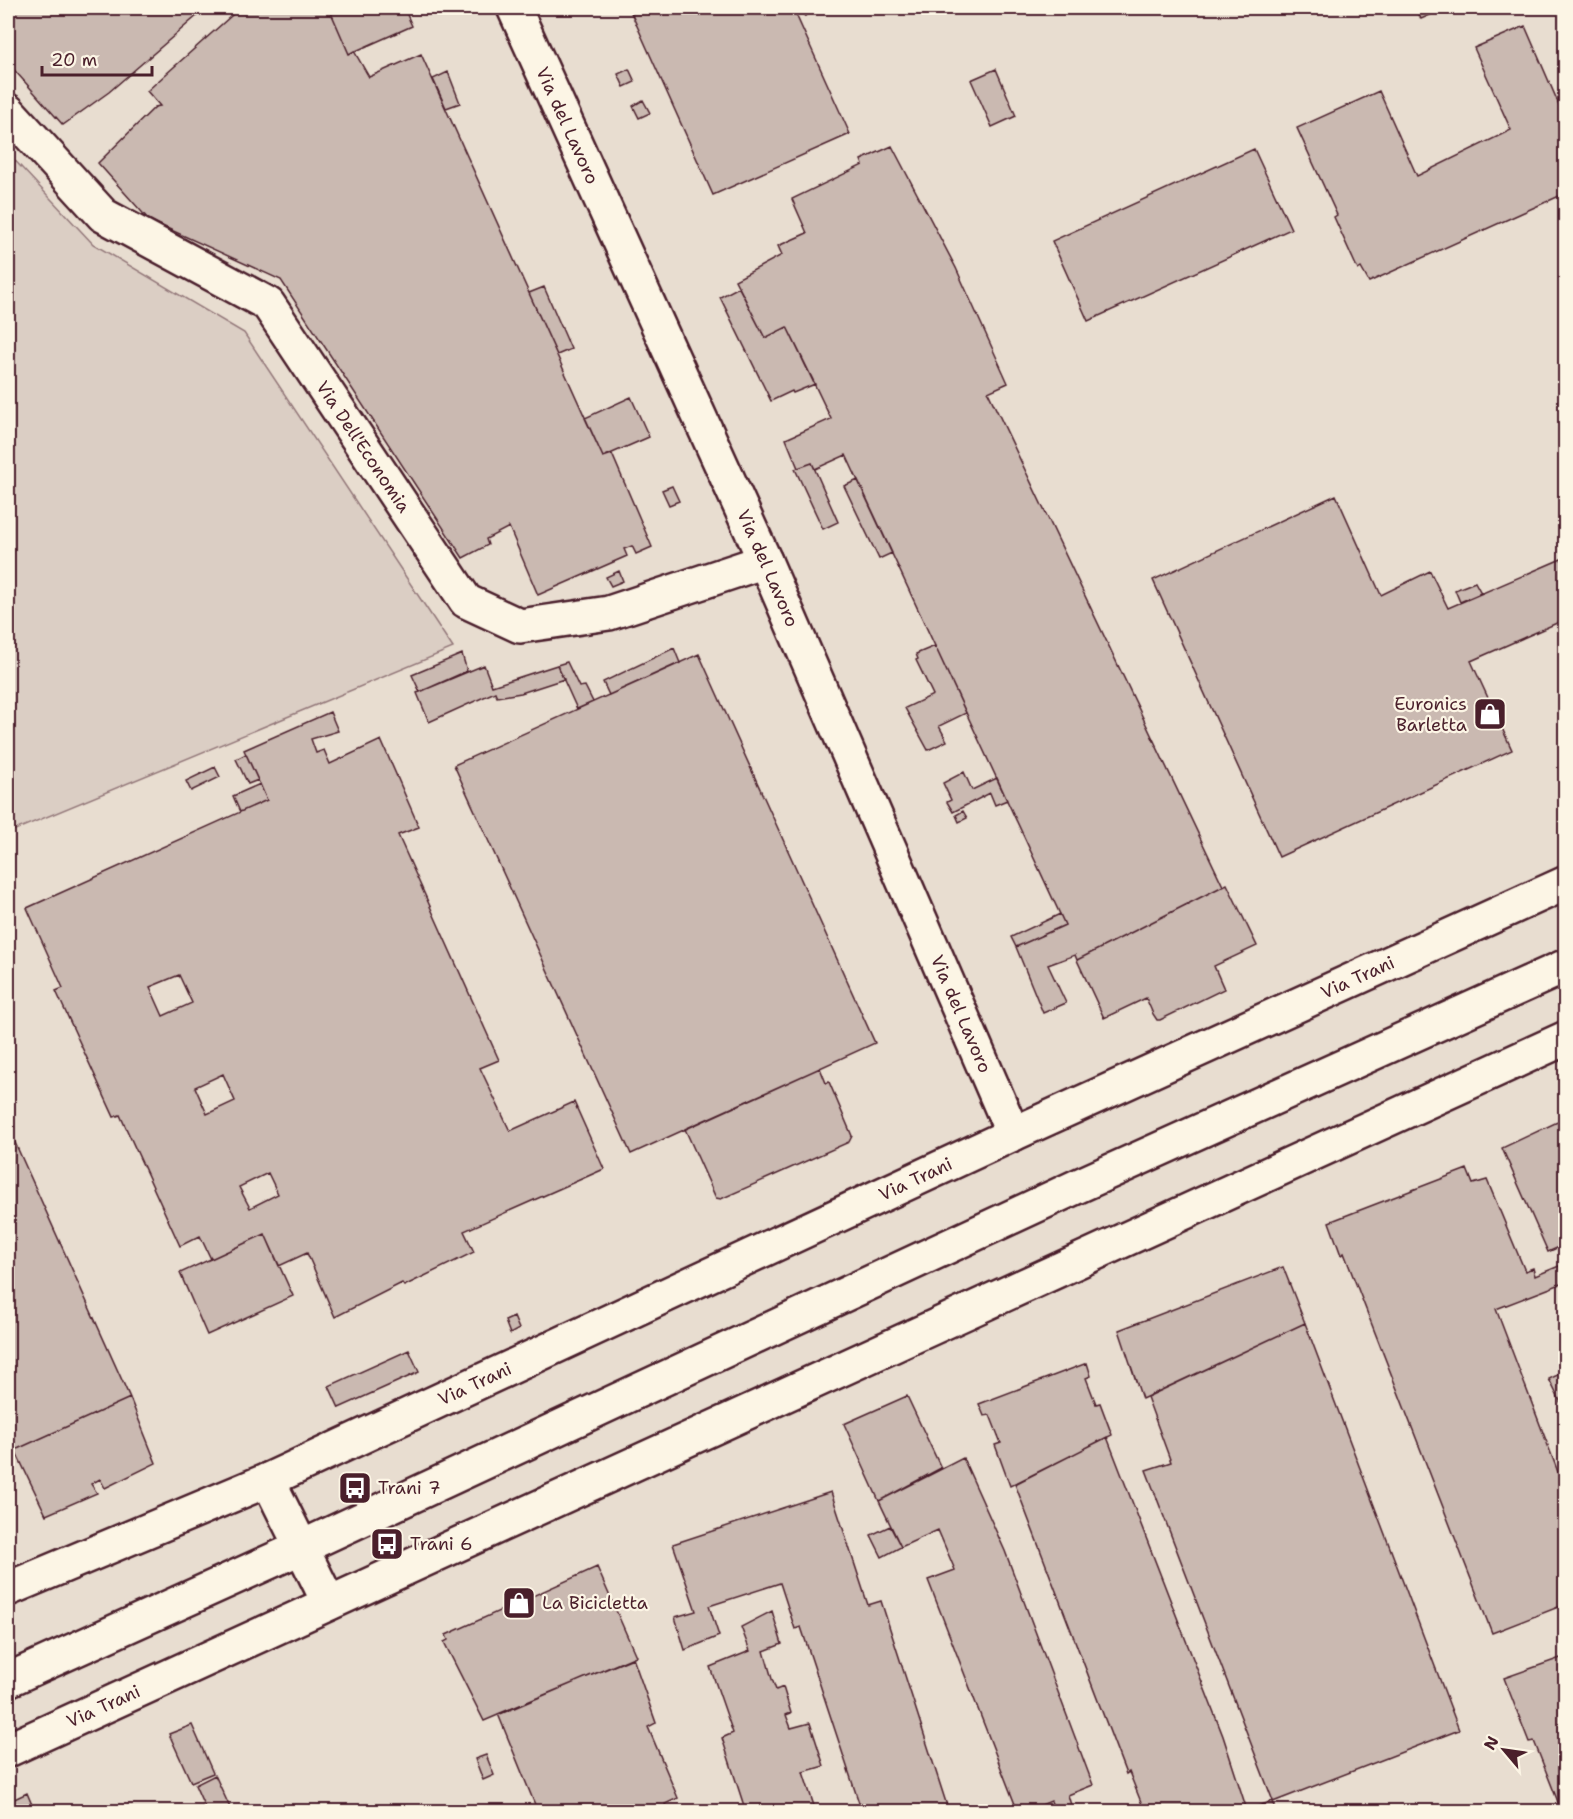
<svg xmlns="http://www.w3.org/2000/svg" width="1573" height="1819" viewBox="0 0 1573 1819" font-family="'Shantell Sans',sans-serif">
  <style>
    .built { fill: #e8ddd0 }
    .green { fill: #dbcec4; stroke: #927678; stroke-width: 1.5 }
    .building { fill: #cab9b1; stroke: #4a1f2b; stroke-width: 1.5; fill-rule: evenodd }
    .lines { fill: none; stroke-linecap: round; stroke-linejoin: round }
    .minor-casing { stroke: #4a1f2b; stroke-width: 38 }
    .major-casing { stroke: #4a1f2b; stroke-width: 38 }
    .minor { stroke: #fcf5e5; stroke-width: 33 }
    .major { stroke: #fcf5e5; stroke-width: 33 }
    .labels { text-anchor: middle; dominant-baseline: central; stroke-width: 4.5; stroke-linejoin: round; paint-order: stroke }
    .street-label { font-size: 18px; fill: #4a1f2b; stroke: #fcf5e5 }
    .poi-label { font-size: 18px; fill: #4a1f2b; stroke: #fcf5e5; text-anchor: start }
  </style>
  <rect width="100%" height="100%" fill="#f5ecde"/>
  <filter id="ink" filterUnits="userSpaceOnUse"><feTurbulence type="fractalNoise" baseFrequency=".0167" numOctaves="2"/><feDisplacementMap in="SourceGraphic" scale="12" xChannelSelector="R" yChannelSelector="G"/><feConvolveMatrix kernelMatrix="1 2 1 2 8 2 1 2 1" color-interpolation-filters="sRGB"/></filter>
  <g filter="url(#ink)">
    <!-- built -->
    <path class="built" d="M 8,8 L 1565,8 L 1565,1811 L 8,1811 L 8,833 L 452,648 L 244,333 L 93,244 L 8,151 Z"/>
    <!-- green -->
    <path class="green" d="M 8,153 L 93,244 L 244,333 L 453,648 L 8,833 Z"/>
    <!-- building -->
    <path class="building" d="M 8,8 L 206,8 L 109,92 L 63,125 L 8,63 Z
      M 240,8 L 329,8 L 349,54 L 354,51 L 369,77 L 421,54 L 603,457 L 612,454 L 652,547 L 636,554 L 632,546 L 624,549 L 627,556 L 538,595 L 509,527 L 486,539 L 488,545 L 463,558 L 281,280 L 149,220 L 98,163 L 155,107 L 160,106 L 147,91 Z
      M 329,8 L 404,8 L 412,26 L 349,54 Z
      M 629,8 L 793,8 L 850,134 L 713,195 Z
      M 805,8 L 817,8 L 805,16 L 803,9 Z
      M 1416,8 L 1446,8 L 1421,19 Z
      M 1525,26 L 1566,121 L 1566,193 L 1369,282 L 1361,268 L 1358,270 L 1334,217 L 1337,215 L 1297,128 L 1379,91 L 1417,176 L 1511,130 L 1474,48 Z
      M 629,69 L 635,82 L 624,87 L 618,74 Z
      M 996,69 L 1016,116 L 992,127 L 971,80 Z
      M 448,72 L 460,103 L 446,108 L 433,79 Z
      M 643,100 L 650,113 L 639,118 L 633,106 Z
      M 892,146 L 956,268 L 1008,383 L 988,392 L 1223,886 L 1077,960 L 1075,955 L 1048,965 L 1066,1003 L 1043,1013 L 1016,947 L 1065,925 L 846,455 L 815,469 L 812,463 L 798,468 L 786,439 L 831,419 L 787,327 L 765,338 L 735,280 L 782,255 L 778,246 L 807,233 L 792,199 L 863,165 L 861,160 Z
      M 1254,149 L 1291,229 L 1088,321 L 1052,241 Z
      M 544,287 L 571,349 L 557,355 L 529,293 Z
      M 739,287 L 765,338 L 787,327 L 815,384 L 793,393 L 792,391 L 771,401 L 720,297 Z
      M 631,397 L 649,437 L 603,457 L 585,418 Z
      M 812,463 L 838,522 L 823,529 L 795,469 Z
      M 858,480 L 892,553 L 879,559 L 844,486 Z
      M 672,486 L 679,501 L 669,505 L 662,490 Z
      M 1336,495 L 1381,595 L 1430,571 L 1448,608 L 1566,557 L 1566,619 L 1471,661 L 1512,750 L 1279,857 L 1153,580 Z
      M 619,571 L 623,581 L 611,586 L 606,577 Z
      M 1475,582 L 1481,593 L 1460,602 L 1455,590 Z
      M 935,646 L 966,713 L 939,726 L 947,741 L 928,750 L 905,708 L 933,695 L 916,660 L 918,659 L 916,654 Z
      M 674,648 L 680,663 L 609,695 L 603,682 Z
      M 462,654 L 467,671 L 420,692 L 412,675 Z
      M 699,654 L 875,1043 L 631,1154 L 454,765 Z
      M 567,662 L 579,687 L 585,686 L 593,702 L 577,709 L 557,665 Z
      M 484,665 L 492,686 L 557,665 L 564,679 L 521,693 L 497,697 L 495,692 L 429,722 L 417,693 Z
      M 330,712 L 338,731 L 311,739 L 316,753 L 324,750 L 330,764 L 381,740 L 419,827 L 398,835 L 499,1060 L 480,1068 L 510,1131 L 574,1102 L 604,1169 L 464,1231 L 474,1252 L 404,1286 L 402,1283 L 335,1317 L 307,1253 L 279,1266 L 265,1234 L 211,1259 L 200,1236 L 180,1246 L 120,1115 L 114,1117 L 56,991 L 63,988 L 27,908 L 267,800 L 244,750 ZM 179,975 L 192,1003 L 163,1016 L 150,987 ZM 223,1074 L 235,1101 L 207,1114 L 195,1087 ZM 268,1173 L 278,1194 L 250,1208 L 239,1187 Z
      M 246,754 L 258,780 L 248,784 L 236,759 Z
      M 215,767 L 220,777 L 191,791 L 186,781 Z
      M 964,772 L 972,790 L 997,778 L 1007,800 L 995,805 L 990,793 L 953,812 L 947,802 L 951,800 L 943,783 Z
      M 260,784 L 267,800 L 240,812 L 233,796 Z
      M 963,811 L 967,818 L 959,822 L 956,815 Z
      M 1227,884 L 1257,946 L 1214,966 L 1224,989 L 1160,1020 L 1157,1020 L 1153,1014 L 1146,998 L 1104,1018 L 1077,960 Z
      M 1060,914 L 1065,925 L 1016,947 L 1011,937 Z
      M 820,1068 L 826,1083 L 829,1082 L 852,1136 L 849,1142 L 721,1199 L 716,1198 L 685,1129 Z
      M 1566,1118 L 1566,1244 L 1548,1252 L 1502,1148 Z
      M 8,1127 L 130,1398 L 15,1450 L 8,1434 Z
      M 1467,1169 L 1473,1184 L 1487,1180 L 1525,1271 L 1533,1268 L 1535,1276 L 1564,1264 L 1562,1259 L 1566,1257 L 1566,1282 L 1496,1309 L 1566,1493 L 1566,1604 L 1492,1633 L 1344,1253 L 1341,1255 L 1329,1222 Z
      M 265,1234 L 293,1296 L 207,1335 L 180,1273 Z
      M 1283,1267 L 1305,1323 L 1142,1399 L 1119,1330 Z
      M 514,1317 L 519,1329 L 510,1334 L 505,1321 Z
      M 1305,1323 L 1459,1730 L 1273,1802 L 1277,1812 L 1145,1812 L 1129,1772 L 1126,1774 L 1015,1484 L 1107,1437 L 1223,1736 L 1247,1810 L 1273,1801 L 1146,1470 L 1171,1462 L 1147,1397 Z
      M 409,1350 L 419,1372 L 339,1408 L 329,1386 Z
      M 1087,1363 L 1091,1376 L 1086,1378 L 1096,1404 L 1100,1403 L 1112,1435 L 1010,1486 L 995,1445 L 1001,1443 L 990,1415 L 984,1416 L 979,1404 Z
      M 1566,1371 L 1566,1413 L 1549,1379 Z
      M 907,1396 L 941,1468 L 879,1501 L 844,1424 Z
      M 130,1398 L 156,1463 L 105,1488 L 100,1479 L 91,1484 L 97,1493 L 46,1515 L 15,1450 Z
      M 963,1458 L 1005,1551 L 1093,1785 L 1068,1795 L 1073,1812 L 1055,1812 L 1051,1801 L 1025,1812 L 1018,1812 L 928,1580 L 955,1570 L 938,1530 L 901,1547 L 879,1501 Z
      M 831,1492 L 868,1605 L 881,1601 L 949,1812 L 862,1812 L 801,1627 L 795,1629 L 780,1583 L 709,1606 L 719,1636 L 685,1650 L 675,1617 L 696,1611 L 673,1544 Z
      M 890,1526 L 901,1547 L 882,1557 L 871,1535 Z
      M 597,1567 L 636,1656 L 484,1721 L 444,1642 L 448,1640 L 446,1635 Z
      M 772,1611 L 782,1644 L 764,1651 L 772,1679 L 776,1690 L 783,1687 L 791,1713 L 786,1715 L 791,1728 L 810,1723 L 824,1766 L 803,1772 L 816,1812 L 746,1812 L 722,1738 L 733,1733 L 710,1667 L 750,1651 L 741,1627 Z
      M 1566,1656 L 1566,1812 L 1562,1812 L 1534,1741 L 1529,1742 L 1504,1678 Z
      M 633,1658 L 656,1723 L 648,1727 L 678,1798 L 665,1804 L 669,1812 L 538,1812 L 498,1714 Z
      M 192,1725 L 213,1773 L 191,1782 L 169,1734 Z
      M 486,1755 L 494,1775 L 483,1780 L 475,1759 Z
      M 215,1775 L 232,1812 L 207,1812 L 195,1785 Z
      M 27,1793 L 35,1812 L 8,1812 L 8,1802 Z"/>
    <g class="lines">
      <defs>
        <g id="minor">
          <path id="s1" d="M 514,8 L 765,561 L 1013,1134"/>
          <path id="s2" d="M 8,111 L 103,215 L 268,304 L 466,601 L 520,626 L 609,613 L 765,561"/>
          <path d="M 268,1480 L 329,1603"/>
          <path id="s3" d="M 8,1589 L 268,1480 L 1013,1134 L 1566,883"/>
          <path id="s4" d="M 8,1750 L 1566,1038"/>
        </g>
        <path id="major" d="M 8,1680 L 300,1548 L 1078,1186 L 1566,966"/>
      </defs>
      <!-- minor casing -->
      <use href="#minor" class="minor-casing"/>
      <!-- major casing -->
      <use href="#major" class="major-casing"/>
      <!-- minor -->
      <use href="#minor" class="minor"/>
      <!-- major -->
      <use href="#major" class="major"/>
    </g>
  </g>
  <!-- icons -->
  <defs>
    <symbol id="shop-square" viewBox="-11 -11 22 22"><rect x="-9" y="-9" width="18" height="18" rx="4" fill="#4a1f2b" stroke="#fcf5e5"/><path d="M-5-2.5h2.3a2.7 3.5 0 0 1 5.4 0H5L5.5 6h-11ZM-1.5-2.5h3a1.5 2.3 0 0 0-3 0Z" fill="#fff"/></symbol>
    <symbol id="bus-square" viewBox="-11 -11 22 22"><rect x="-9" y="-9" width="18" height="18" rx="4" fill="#4a1f2b" stroke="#fcf5e5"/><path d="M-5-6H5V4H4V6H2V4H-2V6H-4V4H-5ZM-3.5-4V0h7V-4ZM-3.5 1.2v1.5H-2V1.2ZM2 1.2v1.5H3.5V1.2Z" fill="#fff"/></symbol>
  </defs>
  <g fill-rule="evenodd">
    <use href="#shop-square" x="1471" y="695" width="38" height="38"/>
    <use href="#bus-square" x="336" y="1469" width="38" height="38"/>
    <use href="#bus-square" x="368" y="1525" width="38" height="38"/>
    <use href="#shop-square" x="500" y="1584" width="38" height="38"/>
  </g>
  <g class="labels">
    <!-- street labels -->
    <g class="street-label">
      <text stroke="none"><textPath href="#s1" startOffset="129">Via del Lavoro</textPath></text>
      <text stroke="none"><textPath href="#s2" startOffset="500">Via Dell'Economia</textPath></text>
      <text stroke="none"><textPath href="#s1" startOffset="615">Via del Lavoro</textPath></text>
      <text stroke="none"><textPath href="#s3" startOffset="1482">Via Trani</textPath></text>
      <text stroke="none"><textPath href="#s1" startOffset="1101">Via del Lavoro</textPath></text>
      <text stroke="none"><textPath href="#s3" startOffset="996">Via Trani</textPath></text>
      <text stroke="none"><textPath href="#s3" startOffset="510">Via Trani</textPath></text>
      <text stroke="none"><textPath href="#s4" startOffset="105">Via Trani</textPath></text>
    </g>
    <!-- poi labels -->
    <g class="poi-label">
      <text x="1467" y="704" text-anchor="end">Euronics<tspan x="1467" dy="21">Barletta</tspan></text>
      <text x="378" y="1488">Trani 7</text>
      <text x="410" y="1544">Trani 6</text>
      <text x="542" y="1603">La Bicicletta</text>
    </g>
  </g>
  <!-- margin -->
  <rect width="1573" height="1819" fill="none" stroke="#fcf5e5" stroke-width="30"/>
  <rect x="15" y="15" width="1543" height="1789" fill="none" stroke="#4a1f2b" stroke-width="2" filter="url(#ink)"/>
  <!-- north arrow -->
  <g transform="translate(1504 1750) rotate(299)" stroke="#fcf5e5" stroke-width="4.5" paint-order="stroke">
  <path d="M0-4.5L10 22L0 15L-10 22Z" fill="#4a1f2b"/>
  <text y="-9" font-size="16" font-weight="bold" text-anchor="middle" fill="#4a1f2b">N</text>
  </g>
  <!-- scale -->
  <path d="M42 66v9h110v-9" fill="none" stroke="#4a1f2b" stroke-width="3"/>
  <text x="51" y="66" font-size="18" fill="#4a1f2b" stroke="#fcf5e5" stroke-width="4.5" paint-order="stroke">20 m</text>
</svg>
